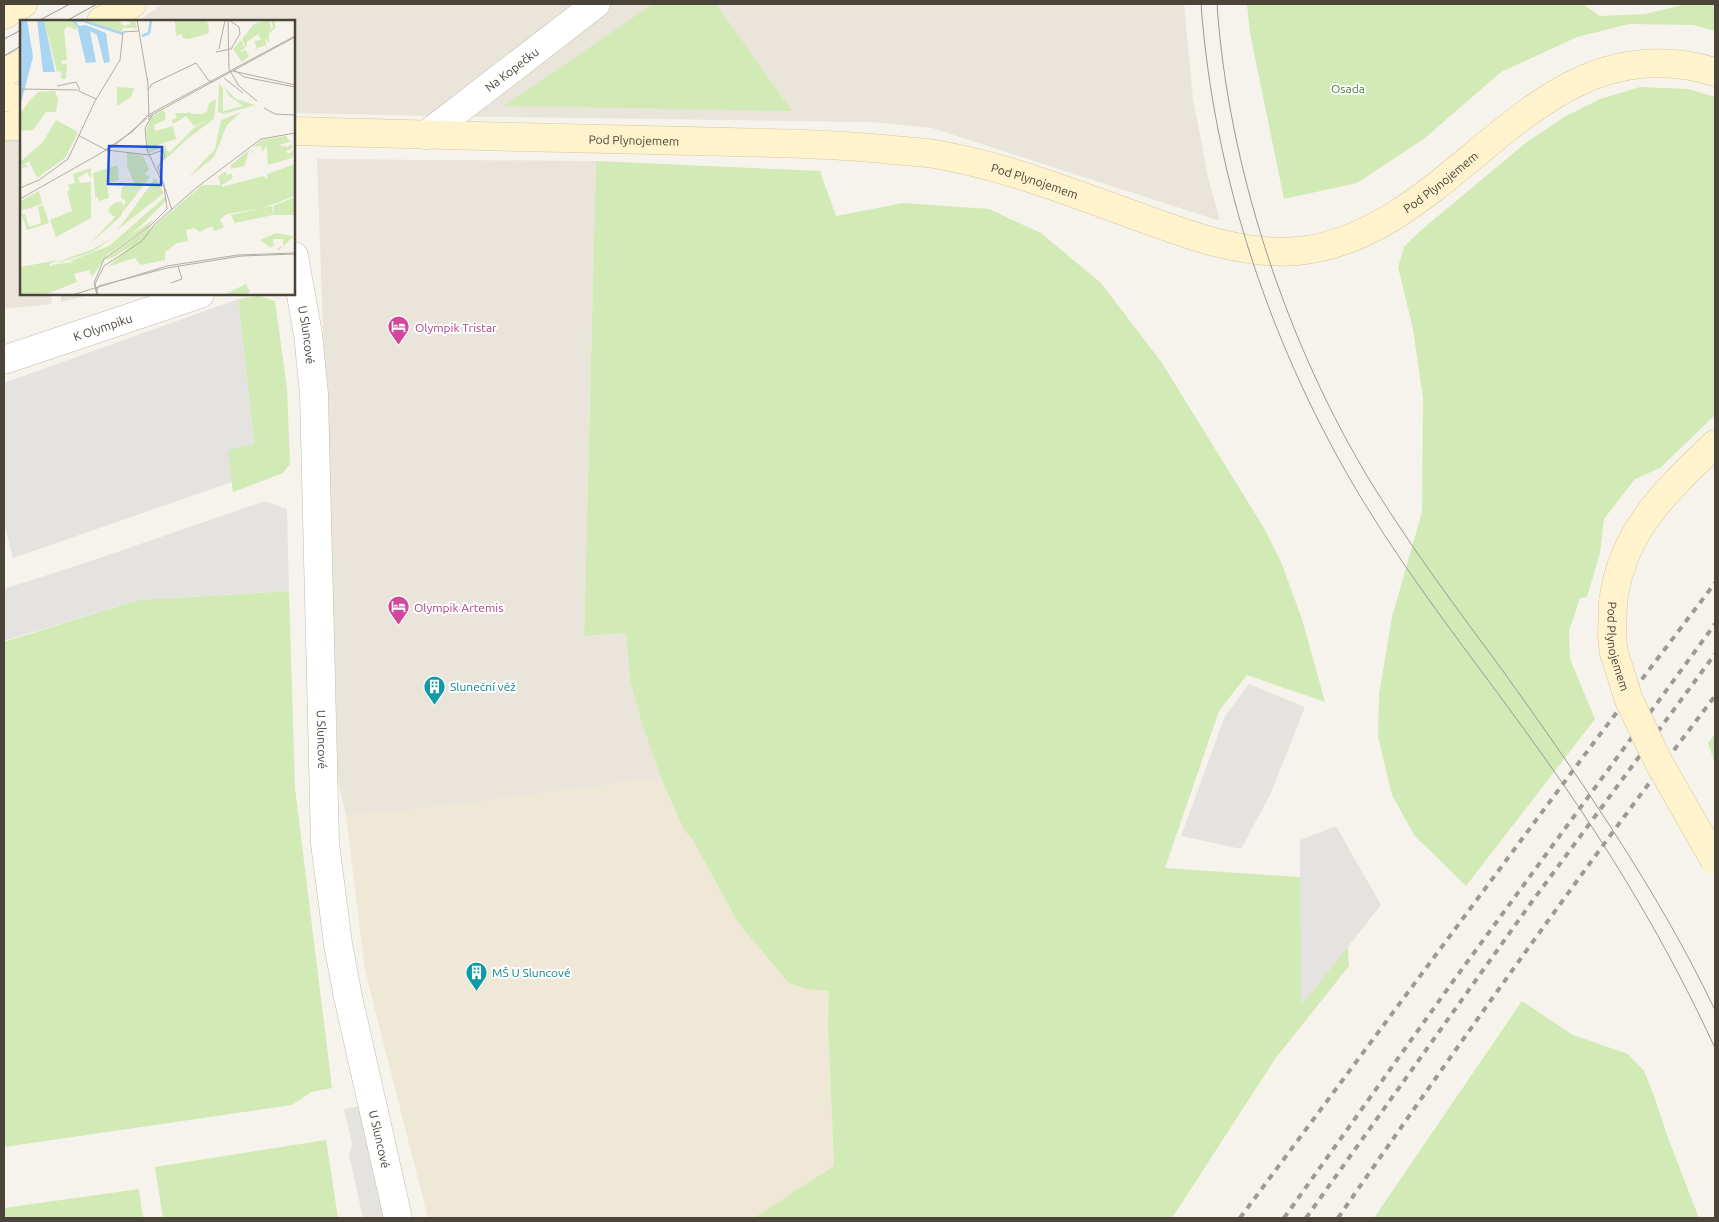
<svg xmlns="http://www.w3.org/2000/svg" width="1719" height="1222" viewBox="0 0 1719 1222" font-family="Ubuntu,sans-serif">
  <style>
    .residential { fill: #eae5da }
    .education { fill: #efe8d6 }
    .green { fill: #d2eab5 }
    .parking { fill: #e5e3e0 }
    .lines { fill: none; stroke-linecap: round; stroke-linejoin: round }
    .street-casing { stroke: #c2bbae; stroke-width: 29 }
    .secondary-casing { stroke: #d6c79b; stroke-width: 29 }
    .street { stroke: #fff; stroke-width: 28 }
    .secondary { stroke: #fff3cd; stroke-width: 28 }
    .tram { stroke: #9a9a9a; stroke-width: 1 }
    .rail { stroke: #9a9a9a; stroke-width: 4; stroke-dasharray: 6 6; stroke-linecap: butt }
    .secondary-bridge-casing { stroke: #d6c79b; stroke-width: 29; stroke-linecap: butt }
    .secondary-bridge { stroke: #fff3cd; stroke-width: 28 }
    .labels { text-anchor: middle; dominant-baseline: central; stroke-width: 4; stroke-linejoin: round; paint-order: stroke }
    .street-label { font-size: 12px; fill: #4b4439; stroke: #fff }
    .park-label { font-size: 12px; fill: #4a7f2a; stroke: #fff }
    .hotel-label { font-size: 12px; fill: #b23c85; stroke: #fff; text-anchor: start }
    .culture-label { font-size: 12px; fill: #0d838f; stroke: #fff; text-anchor: start }
    .inset-river { fill: none; stroke: #a9d4f2; stroke-width: 2.5 }
    .inset-road { fill: none; stroke: #b2ada4; stroke-width: 1 }
    .view { fill: #1d4ed8; fill-opacity: 0.15; stroke: #1d4ed8; stroke-width: 2.5 }
    .inset-edge { fill: none; stroke: #4b4439; stroke-width: 2.5 }
  </style>
  <rect width="100%" height="100%" fill="#f6f3ec"/>
  <!-- residential -->
  <path class="residential" d="M 163,4 L 1184,4 L 1193,99 L 1208,177 L 1220,221 L 932,128 L 872,122 L 427,116 L 294,113 L 294,21 L 138,21 Z
    M 21,137 L 21,294 L 50,294 L 52,304 L 4,309 L 4,140 Z
    M 317,159 L 596,161 L 584,636 L 626,633 L 630,681 L 643,727 L 661,778 L 446,806 L 346,816 L 337,778 L 337,726 Z"/>
  <!-- education -->
  <path class="education" d="M 661,778 L 684,830 L 692,839 L 739,924 L 789,983 L 807,989 L 829,991 L 828,1024 L 834,1167 L 754,1218 L 428,1218 L 365,971 L 346,816 L 446,806 Z"/>
  <!-- green -->
  <path class="green" d="M 653,4 L 716,4 L 792,111 L 504,106 Z
    M 1247,4 L 1583,4 L 1600,16 L 1645,14 L 1687,4 L 1715,4 L 1715,31 L 1693,25 L 1629,24 L 1577,37 L 1501,72 L 1425,138 L 1357,183 L 1284,199 L 1250,33 Z
    M 1640,87 L 1688,89 L 1715,97 L 1715,415 L 1660,468 L 1635,479 L 1604,519 L 1600,553 L 1587,597 L 1580,598 L 1569,631 L 1570,659 L 1595,719 L 1466,886 L 1414,835 L 1392,795 L 1378,737 L 1379,695 L 1392,617 L 1422,512 L 1423,398 L 1413,329 L 1398,267 L 1404,247 L 1419,232 L 1527,142 L 1564,117 L 1600,99 Z
    M 596,161 L 820,171 L 836,216 L 903,203 L 989,209 L 1041,233 L 1101,283 L 1162,363 L 1264,528 L 1281,562 L 1302,619 L 1325,702 L 1247,675 L 1219,711 L 1165,868 L 1343,880 L 1349,966 L 1275,1059 L 1172,1218 L 754,1218 L 834,1166 L 828,1024 L 829,991 L 807,989 L 789,983 L 739,924 L 692,839 L 684,830 L 661,778 L 643,727 L 630,681 L 626,633 L 584,636 Z
    M 259,296 L 275,301 L 287,389 L 290,464 L 283,473 L 233,492 L 227,450 L 254,443 L 238,299 Z
    M 289,591 L 295,788 L 332,1088 L 311,1092 L 292,1105 L 4,1147 L 4,642 L 138,600 Z
    M 1715,734 L 1715,764 L 1708,743 Z
    M 1522,1001 L 1573,1035 L 1628,1054 L 1644,1071 L 1653,1093 L 1668,1138 L 1699,1218 L 1374,1218 Z
    M 326,1140 L 338,1218 L 163,1218 L 155,1167 Z
    M 139,1189 L 143,1218 L 4,1218 L 4,1208 Z"/>
  <!-- parking -->
  <path class="parking" d="M 61,294 L 94,294 L 61,302 Z
    M 238,299 L 254,444 L 228,450 L 232,482 L 13,558 L 4,524 L 4,383 Z
    M 265,501 L 287,509 L 289,591 L 138,600 L 4,641 L 4,589 L 91,561 Z
    M 1249,684 L 1305,707 L 1271,793 L 1241,849 L 1181,836 L 1225,716 Z
    M 1336,826 L 1381,905 L 1301,1006 L 1300,840 Z
    M 360,1106 L 386,1218 L 363,1218 L 349,1155 L 352,1144 L 344,1109 Z"/>
  <g class="lines">
    <defs>
      <g id="street">
        <path id="s1" d="M 426,135 L 596,4"/>
        <path id="s2" d="M 294,256 L 308,334 L 314,394 L 325,843 L 338,944 L 348,997 L 398,1218"/>
        <path id="s3" d="M 4,360 L 200,294"/>
      </g>
      <g id="secondary">
        <path d="M 4,15 L 23,4"/>
        <path d="M 101,21 L 132,4"/>
        <path d="M 4,73 L 21,64"/>
        <path d="M 4,96 L 21,100"/>
        <path d="M 4,126 L 21,126"/>
        <path id="s4" d="M 294,131 C 426,135 559,138 691,141 C 758,143 826,143 893,150 C 910,152 928,152 945,156 C 1009,168 1070,192 1131,214 C 1184,233 1240,256 1298,251 C 1459,235 1533,17 1715,72"/>
        <path d="M 1613,603 C 1621,532 1666,491 1715,444"/>
      </g>
    </defs>
    <!-- street casing -->
    <use href="#street" class="street-casing"/>
    <!-- secondary casing -->
    <use href="#secondary" class="secondary-casing"/>
    <!-- street -->
    <use href="#street" class="street"/>
    <!-- secondary -->
    <use href="#secondary" class="secondary"/>
    <!-- tram -->
    <path class="tram" d="M 1201,4 C 1214,179 1272,351 1363,501 C 1417,590 1484,672 1544,757 C 1610,849 1668,946 1715,1048
      M 1217,4 C 1228,167 1287,345 1372,484 C 1412,549 1458,610 1503,671 C 1581,780 1657,889 1715,1010
      M 38,21 L 70,4
      M 66,21 L 97,4
      M 4,39 L 21,30
      M 4,56 L 21,46"/>
    <!-- rail -->
    <path class="rail" d="M 1240,1218 L 1592,745 L 1715,583
      M 1284,1218 L 1454,980 L 1715,624
      M 1306,1218 L 1531,903 L 1715,654
      M 1338,1218 C 1460,1042 1585,866 1715,696"/>
    <defs>
      <g id="secondary-bridge">
        <path id="s5" d="M 1613,603 L 1612,637 L 1614,653 L 1629,700 L 1658,761 L 1715,861"/>
      </g>
    </defs>
    <!-- secondary-bridge casing -->
    <use href="#secondary-bridge" class="secondary-bridge-casing"/>
    <!-- secondary-bridge -->
    <use href="#secondary-bridge" class="secondary-bridge"/>
  </g>
  <!-- icons -->
  <defs>
    <symbol id="hotel-pin" viewBox="-11 -11 22 30"><path d="M0 17L-7.5 6A9.5 9.5 0 1 1 7.5 6Z" fill="#d1479c" stroke="#fff"/><path d="M-6-4.5h1.5V1H6V5H4.5V3h-9V5H-6ZM-4 0a1.8 1.8 0 1 1 3.6 0ZM.5 0V-2.5h3Q6-2.5 6 0Z" fill="#fff"/></symbol>
    <symbol id="building-pin" viewBox="-11 -11 22 30"><path d="M0 17L-7.5 6A9.5 9.5 0 1 1 7.5 6Z" fill="#0f9aa8" stroke="#fff"/><path d="M-4-6H4V6H1V3H-1V6H-4ZM-2.5-4.3h1.7v1.8h-1.7ZM.8-4.3h1.7v1.8H.8ZM-2.5-1h1.7V.8h-1.7ZM.8-1h1.7V.8H.8Z" fill="#fff"/></symbol>
  </defs>
  <g fill-rule="evenodd">
    <use href="#hotel-pin" x="386" y="314" width="25" height="34"/>
    <use href="#hotel-pin" x="386" y="594" width="25" height="34"/>
    <use href="#building-pin" x="422" y="674" width="25" height="34"/>
    <use href="#building-pin" x="464" y="960" width="25" height="34"/>
  </g>
  <g class="labels">
    <!-- street labels -->
    <g class="street-label">
      <text stroke="none"><textPath href="#s1" startOffset="108">Na Kopečku</textPath></text>
      <text stroke="none"><textPath href="#s4" startOffset="340">Pod Plynojemem</textPath></text>
      <text stroke="none"><textPath href="#s4" startOffset="1180">Pod Plynojemem</textPath></text>
      <text stroke="none"><textPath href="#s4" startOffset="745">Pod Plynojemem</textPath></text>
      <text stroke="none"><textPath href="#s3" startOffset="104">K Olympiku</textPath></text>
      <text stroke="none"><textPath href="#s2" startOffset="80">U Sluncové</textPath></text>
      <text stroke="none"><textPath href="#s5" startOffset="44">Pod Plynojemem</textPath></text>
      <text stroke="none"><textPath href="#s2" startOffset="485">U Sluncové</textPath></text>
      <text stroke="none"><textPath href="#s2" startOffset="890">U Sluncové</textPath></text>
    </g>
    <!-- park labels -->
    <g class="park-label">
      <text x="1348" y="88">Osada</text>
    </g>
    <!-- hotel labels -->
    <g class="hotel-label">
      <text x="415" y="327">Olympik Tristar</text>
      <text x="414" y="607">Olympik Artemis</text>
    </g>
    <!-- culture labels -->
    <g class="culture-label">
      <text x="450" y="686">Sluneční věž</text>
      <text x="492" y="972">MŠ U Sluncové</text>
    </g>
  </g>
  <!-- overview -->
  <g transform="translate(20 20)">
    <rect width="275" height="275" fill="#f6f3ec"/>
    <path d="M 24,0 L 49,0 L 57,6 L 56,10 L 47,6 L 44,10 L 47,40 L 41,41 L 42,44 L 47,44 L 46,59 L 42,59 L 41,51 L 37,52 ZM 63,0 L 98,0 L 104,6 L 110,4 L 109,0 L 115,0 L 117,8 L 103,8 L 101,13 ZM 155,0 L 185,0 L 187,4 L 188,0 L 189,13 L 169,19 L 163,18 L 161,14 L 156,16 ZM 241,0 L 234,4 L 249,0 L 251,8 L 245,12 L 253,8 L 251,0 L 255,0 L 255,8 L 249,14 L 249,23 L 245,19 L 247,30 L 245,25 L 238,28 L 241,25 L 237,29 L 233,32 L 237,28 L 234,21 L 241,20 L 238,14 L 227,22 L 226,28 L 222,19 L 233,5 ZM 221,20 L 225,28 L 219,32 L 226,30 L 229,36 L 222,42 L 213,29 ZM 199,63 L 203,69 L 203,91 L 223,86 L 209,76 L 204,67 L 216,79 L 235,85 L 204,94 L 198,92 ZM 97,67 L 114,68 L 111,77 L 97,86 ZM 35,71 L 38,79 L 36,92 L 26,92 L 13,110 L 0,111 L 0,94 L 10,80 L 18,72 ZM 196,79 L 194,99 L 167,119 L 144,141 L 141,128 L 128,133 L 126,110 L 131,97 L 143,90 L 146,94 L 145,100 L 134,105 L 135,111 L 153,106 L 156,119 L 137,125 L 138,128 L 145,126 L 149,133 L 175,107 L 191,99 L 174,106 L 166,96 L 153,104 L 152,100 L 157,98 L 155,93 L 168,93 L 170,90 L 170,94 L 182,94 L 187,92 L 189,83 ZM 221,92 L 207,105 L 194,137 L 168,158 L 195,129 L 201,100 ZM 36,100 L 58,112 L 45,138 L 17,158 L 9,141 L 4,145 L 9,146 L 0,149 L 3,146 L 0,142 L 23,122 ZM 266,116 L 270,122 L 258,125 L 268,127 L 271,124 L 273,128 L 266,131 L 269,134 L 274,130 L 272,138 L 248,145 L 247,126 L 243,131 L 233,133 L 232,132 L 232,127 L 233,133 L 242,131 L 241,126 L 233,127 L 241,120 ZM 230,129 L 224,146 L 211,149 L 211,145 ZM 107,132 L 123,136 L 129,149 L 125,154 L 130,157 L 102,193 L 106,181 L 101,178 L 102,167 L 114,163 L 107,146 ZM 275,144 L 275,176 L 243,188 L 207,194 L 200,200 L 204,207 L 195,211 L 191,206 L 180,212 L 174,208 L 166,210 L 168,221 L 157,223 L 145,232 L 145,240 L 120,245 L 115,238 L 87,247 L 182,165 L 201,165 L 198,157 L 203,153 L 207,151 L 206,156 L 211,153 L 213,158 L 202,165 L 202,167 L 243,156 L 247,159 L 247,154 ZM 98,145 L 99,160 L 87,164 L 89,178 L 79,181 L 76,176 L 76,182 L 73,153 ZM 71,148 L 71,159 L 67,152 L 58,158 L 60,163 L 71,162 L 71,198 L 36,217 L 30,200 L 52,191 L 47,171 L 50,170 L 48,164 L 55,163 L 53,154 ZM 135,158 L 144,173 L 97,210 L 108,196 ZM 19,171 L 22,184 L 0,191 L 0,181 ZM 145,177 L 146,181 L 111,215 L 133,200 L 130,205 L 87,235 L 72,257 L 69,250 L 54,254 L 57,262 L 24,275 L 0,275 L 0,247 L 38,240 L 29,244 L 30,246 L 31,246 L 48,238 L 71,230 L 96,216 L 72,232 L 32,245 L 54,242 L 50,241 L 89,226 ZM 275,177 L 275,195 L 254,195 L 253,186 ZM 99,180 L 104,185 L 101,196 L 70,224 L 95,197 L 88,192 L 90,187 L 86,191 L 92,185 L 96,182 L 100,183 ZM 23,185 L 29,203 L 7,210 L 1,193 L 5,194 L 9,207 L 21,203 L 18,187 ZM 252,186 L 253,195 L 215,203 L 211,195 ZM 131,206 L 125,217 L 94,237 L 84,240 ZM 256,213 L 272,216 L 273,217 L 259,230 L 256,229 L 263,226 L 263,219 L 253,219 L 254,226 L 250,227 L 240,220 ZM 226,264 L 230,272 L 224,275 L 203,275 Z" fill="#d2eab5"/>
    <path d="M 0,0 L 7,0 L 13,37 L 0,87 ZM 17,0 L 24,0 L 35,52 L 23,52 ZM 49,0 L 63,0 L 66,2 L 57,2 L 58,6 L 66,5 L 86,13 L 90,42 L 84,43 L 77,15 L 70,11 L 76,42 L 66,43 L 57,6 Z" fill="#a9d4f2"/>
    <path class="inset-river" d="M 61,0 L 103,14M 122,16 L 129,13 L 131,0"/>
    <path class="inset-road" d="M 117,0 L 128,64 L 129,100M 208,0 L 209,49 L 219,66 L 237,81M 199,29 L 205,0M 196,32 L 211,29 L 220,14 L 219,7 L 209,0M 214,50 L 224,57 L 275,67M 213,51 L 275,65M 204,58 L 223,73M 37,66 L 56,62 L 60,70M 0,69 L 57,70 L 76,79M 128,70 L 132,64 L 176,43 L 189,61 L 193,62M 244,88 L 255,94 L 275,95M 128,97 L 275,17M 58,115 L 86,130 L 129,135 L 143,130 L 145,136 L 138,147 L 152,190M 85,130 L 112,112 L 128,95 L 275,16M 0,168 L 19,160 L 48,139 L 75,81 L 100,40 L 103,12 L 119,11M 0,179 L 95,125 L 127,98M 151,263 L 162,259 L 158,246M 76,272 L 79,266 L 147,248 L 221,236 L 275,234M 52,275 L 147,246 L 218,235 L 275,233M 77,275 L 74,263 L 84,239 L 131,205 L 147,189 L 144,166 L 127,130 L 125,108 L 133,94M 78,275 L 75,264 L 84,246 L 122,221 L 134,205 L 176,168 L 241,119 L 275,113"/>
    <path class="view" d="M 89,126 L 142,127 L 141,165 L 88,164 Z"/>
    <rect width="275" height="275" class="inset-edge"/>
  </g>
  <!-- border -->
  <rect width="1719" height="1222" fill="none" stroke="#4b4439" stroke-width="10"/>
</svg>
